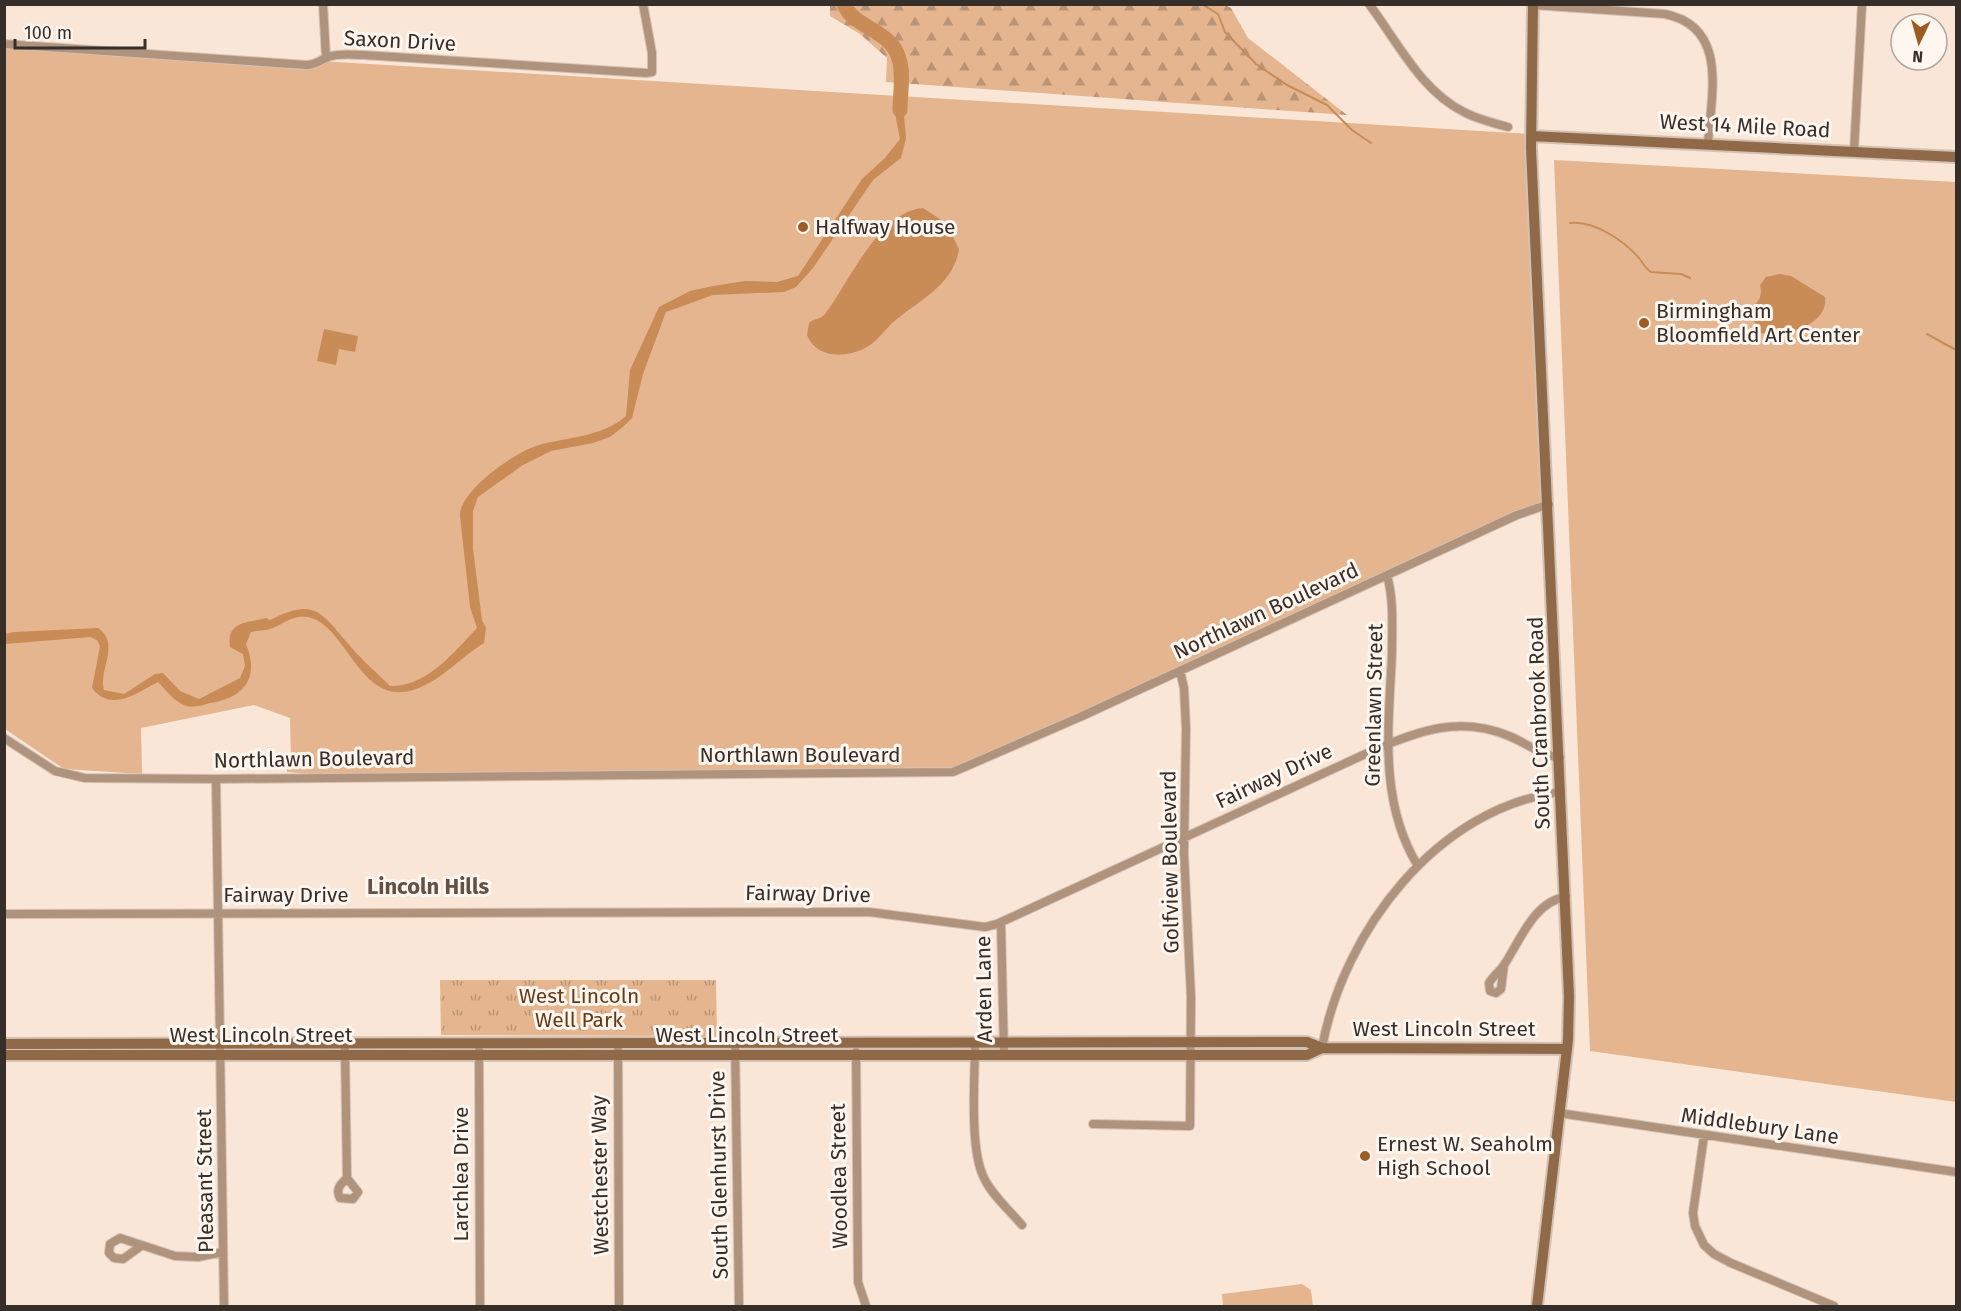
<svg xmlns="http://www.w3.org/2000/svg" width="1961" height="1311" viewBox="0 0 1961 1311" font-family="'Fira Sans',sans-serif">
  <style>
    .green { fill: #e4b58f }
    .forest { fill: url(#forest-firs) }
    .park { fill: url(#park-tufts) }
    .water { fill: #c98c57 }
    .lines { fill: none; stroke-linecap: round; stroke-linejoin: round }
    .stream { stroke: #c98c57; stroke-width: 2 }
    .river { stroke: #c98c57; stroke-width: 15 }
    .street-casing { stroke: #d3c1b4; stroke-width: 10 }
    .secondary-casing { stroke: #d3c1b4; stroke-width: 14 }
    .street { stroke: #af937d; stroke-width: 8 }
    .secondary { stroke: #906948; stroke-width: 10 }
    .poi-dot { fill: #9b5d22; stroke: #fef6ef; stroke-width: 2 }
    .labels { text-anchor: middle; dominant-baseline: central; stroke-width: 6; stroke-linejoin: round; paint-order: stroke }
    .street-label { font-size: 21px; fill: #362f29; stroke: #fef6ef }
    .poi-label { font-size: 21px; fill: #362f29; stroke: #fef6ef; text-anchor: start }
    .park-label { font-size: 21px; fill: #653b13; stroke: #fef6ef }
    .neighbourhood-label { font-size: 22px; font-weight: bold; fill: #625144; stroke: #fef6ef }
  </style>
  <defs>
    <pattern id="forest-firs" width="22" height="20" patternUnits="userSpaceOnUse" patternTransform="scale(1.5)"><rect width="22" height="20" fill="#e4b58f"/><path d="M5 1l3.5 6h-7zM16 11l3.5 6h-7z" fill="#ba9475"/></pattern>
    <pattern id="park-tufts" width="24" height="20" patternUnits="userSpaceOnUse" patternTransform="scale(1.5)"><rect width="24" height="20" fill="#e4b58f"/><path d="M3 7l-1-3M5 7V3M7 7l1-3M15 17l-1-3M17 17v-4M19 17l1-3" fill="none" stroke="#ba9475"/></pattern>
  </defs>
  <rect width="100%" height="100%" fill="#fae6d7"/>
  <!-- green -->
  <path class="green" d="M 5,42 L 1529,134 L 1544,504 L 957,774 L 366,779 L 287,772 L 287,760 L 291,760 L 290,718 L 254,705 L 141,728 L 142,774 L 64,769 L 5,729 Z
    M 1554,160 L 1956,182 L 1956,1102 L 1590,1051 Z
    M 1302,1284 L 1311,1290 L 1313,1306 L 1223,1306 L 1222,1294 Z"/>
  <!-- forest -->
  <path class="forest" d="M 830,5 L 1225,5 L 1231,8 L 1248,38 L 1347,115 L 886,82 L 887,58 L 860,34 L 830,16 Z"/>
  <!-- park -->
  <path class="park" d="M 440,980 L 716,980 L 717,1036 L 441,1035 Z"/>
  <!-- water -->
  <path class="water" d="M 898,91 L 902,91 L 906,138 L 901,158 L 873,180 L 813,268 L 796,287 L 784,292 L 713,295 L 666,312 L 643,374 L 632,418 L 624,426 L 610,437 L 593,443 L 551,451 L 523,465 L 478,497 L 473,511 L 473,549 L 482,620 L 486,628 L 484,643 C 461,657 442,680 416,689 C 360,710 347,623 307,617 C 292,615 285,623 273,628 C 266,631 258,630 251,632 L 246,644 C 260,678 244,698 210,703 C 203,705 194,708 187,706 C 175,703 166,690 158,682 C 137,693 111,713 92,688 L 100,646 L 97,640 L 90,637 L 5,644 L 5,634 L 14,632 L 98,628 C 121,643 98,671 104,690 L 124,694 L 155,674 L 163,673 L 180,691 L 199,699 L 240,678 L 245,666 L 243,654 L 230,647 C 226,621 247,623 266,618 L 270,620 C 315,597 321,612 350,646 C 362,660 377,673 390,686 C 427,687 454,652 477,628 L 470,607 L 460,516 C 459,491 516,451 539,445 C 568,437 602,437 626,416 L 630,370 L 659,307 L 690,291 L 713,286 L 745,281 L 777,282 L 798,276 L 862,179 L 885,158 L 900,139 L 895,113 Z
    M 923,208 L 946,223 L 959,249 C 954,284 920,300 897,319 C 888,326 882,335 874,342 C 855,358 817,362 807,335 L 809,323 C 814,318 820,320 825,314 C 848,284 879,211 923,208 Z
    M 1780,274 L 1791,276 L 1825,297 C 1829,326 1783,337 1761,333 L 1749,313 C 1754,302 1764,301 1760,285 L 1766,277 Z
    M 324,329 L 358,336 L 355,352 L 339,349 L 336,365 L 317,361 Z"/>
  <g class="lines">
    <!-- stream -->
    <path class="stream" d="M 1202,4 L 1218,14 L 1225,32 L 1256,64 L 1287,85 L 1327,105 L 1352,130 L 1371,143
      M 1570,223 C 1594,220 1624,241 1639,258 C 1643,263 1645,268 1651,272 L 1681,274 L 1690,278
      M 1927,334 L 1956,350"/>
    <!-- river -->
    <path class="river" d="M 844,4 C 853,28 892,30 899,59 C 904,74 900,94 900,110"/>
    <defs>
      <path id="street" d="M 323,4 L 326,58
        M 1369,4 C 1397,41 1421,91 1464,112 C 1477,119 1493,123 1508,127
        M 1533,5 L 1665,14 C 1729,27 1711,95 1708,143
        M 4,44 L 306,65 C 316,65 320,60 328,57 C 339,53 352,55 363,55 L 646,73 L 652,72 L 652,53 L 643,4
        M 1854,151 L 1862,4
        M 1387,575 C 1394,601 1392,626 1392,652 C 1389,725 1378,801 1418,866
        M 4,738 L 55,771 L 85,778 L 216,779 L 953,772 L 1080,717 L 1517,515 L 1549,504
        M 216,779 L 224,1306
        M 4,914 L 869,912 L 985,927 L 997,924 L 1374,750 C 1420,730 1460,716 1509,736 C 1526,743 1541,755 1560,758
        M 1001,923 L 1004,1054
        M 1504,965 L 1501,989 L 1496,993 L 1490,991 L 1489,983 C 1493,976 1500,971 1504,965 C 1520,941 1534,901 1566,897
        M 735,1042 L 739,1306
        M 618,1043 L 619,1306
        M 975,1043 C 975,1078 969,1148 984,1178 C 992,1195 1009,1210 1022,1225
        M 1322,1048 C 1343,932 1437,807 1561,792
        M 345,1050 L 347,1178 C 341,1184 335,1189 340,1198 L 353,1199 L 358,1192 L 347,1178
        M 479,1050 L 480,1306
        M 856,1052 L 858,1282 L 866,1306
        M 1559,1113 L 1956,1172
        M 1093,1124 L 1190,1126 L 1191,997 L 1184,854 L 1186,728 L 1184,688 L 1180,671
        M 1704,1136 L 1693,1213 L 1695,1226 L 1704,1245 L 1714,1254 L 1731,1263 L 1834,1306
        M 141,1246 L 123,1259 L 114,1258 L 109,1253 L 110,1244 L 120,1238 L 175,1256 L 198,1257 L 223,1252"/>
      <path id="secondary" d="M 1533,4 L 1531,148 L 1569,996 L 1568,1040 L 1537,1306
        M 1531,136 L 1956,157
        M 4,1044 L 1307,1042 L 1322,1048 L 1567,1049
        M 4,1055 L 1307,1055 L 1322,1048"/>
    </defs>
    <!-- street casing -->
    <use href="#street" class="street-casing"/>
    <!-- secondary casing -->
    <use href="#secondary" class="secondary-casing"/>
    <!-- street -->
    <use href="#street" class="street"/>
    <!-- secondary -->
    <use href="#secondary" class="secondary"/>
  </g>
  <!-- markers -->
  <g class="poi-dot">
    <circle cx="803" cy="227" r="6"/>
    <circle cx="1644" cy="323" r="6"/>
    <circle cx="1365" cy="1156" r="6"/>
  </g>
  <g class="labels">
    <!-- street labels -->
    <g class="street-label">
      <text transform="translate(400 41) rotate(3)">Saxon Drive</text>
      <text transform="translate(1745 126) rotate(3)">West 14 Mile Road</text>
      <text transform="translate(1266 611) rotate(-25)">Northlawn Boulevard</text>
      <text transform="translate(1374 705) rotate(-89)">Greenlawn Street</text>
      <text transform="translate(1539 723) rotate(-92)">South Cranbrook Road</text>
      <text x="800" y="755">Northlawn Boulevard</text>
      <text transform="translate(314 759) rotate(-1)">Northlawn Boulevard</text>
      <text transform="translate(1274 776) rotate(-25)">Fairway Drive</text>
      <text transform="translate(1170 862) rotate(-91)">Golfview Boulevard</text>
      <text transform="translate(808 894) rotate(1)">Fairway Drive</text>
      <text x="286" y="895">Fairway Drive</text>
      <text transform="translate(984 989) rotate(-91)">Arden Lane</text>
      <text x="1444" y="1029">West Lincoln Street</text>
      <text x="261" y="1035">West Lincoln Street</text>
      <text x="747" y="1035">West Lincoln Street</text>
      <text transform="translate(1760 1126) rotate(8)">Middlebury Lane</text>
      <text transform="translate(461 1174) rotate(-90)">Larchlea Drive</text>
      <text transform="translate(600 1175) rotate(-91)">Westchester Way</text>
      <text transform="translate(719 1175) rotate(-91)">South Glenhurst Drive</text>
      <text transform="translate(839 1176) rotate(-91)">Woodlea Street</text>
      <text transform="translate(205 1181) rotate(-91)">Pleasant Street</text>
    </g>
    <!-- poi labels -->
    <g class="poi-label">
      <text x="815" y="227">Halfway House</text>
      <text x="1656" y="311">Birmingham<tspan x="1656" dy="24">Bloomfield Art Center</tspan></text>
      <text x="1377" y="1144">Ernest W. Seaholm<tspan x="1377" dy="24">High School</tspan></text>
    </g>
    <!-- park labels -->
    <g class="park-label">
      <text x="579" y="996">West Lincoln<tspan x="579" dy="24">Well Park</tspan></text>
    </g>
    <!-- neighbourhood labels -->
    <g class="neighbourhood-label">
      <text x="428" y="886">Lincoln Hills</text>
    </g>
  </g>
  <!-- border -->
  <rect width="1961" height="1311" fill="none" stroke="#362f29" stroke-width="12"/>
  <!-- north arrow -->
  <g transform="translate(1919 42) rotate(185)"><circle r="28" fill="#fef6ef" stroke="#aea6a0" stroke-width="1.5"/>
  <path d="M0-4.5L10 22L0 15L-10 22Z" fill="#9b5d22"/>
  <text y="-9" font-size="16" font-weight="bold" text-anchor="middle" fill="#362f29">N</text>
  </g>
  <!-- scale -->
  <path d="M15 39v9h130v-9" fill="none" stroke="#362f29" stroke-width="3"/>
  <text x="24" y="39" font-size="18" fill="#362f29" stroke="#fef6ef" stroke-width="4.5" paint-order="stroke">100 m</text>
</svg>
